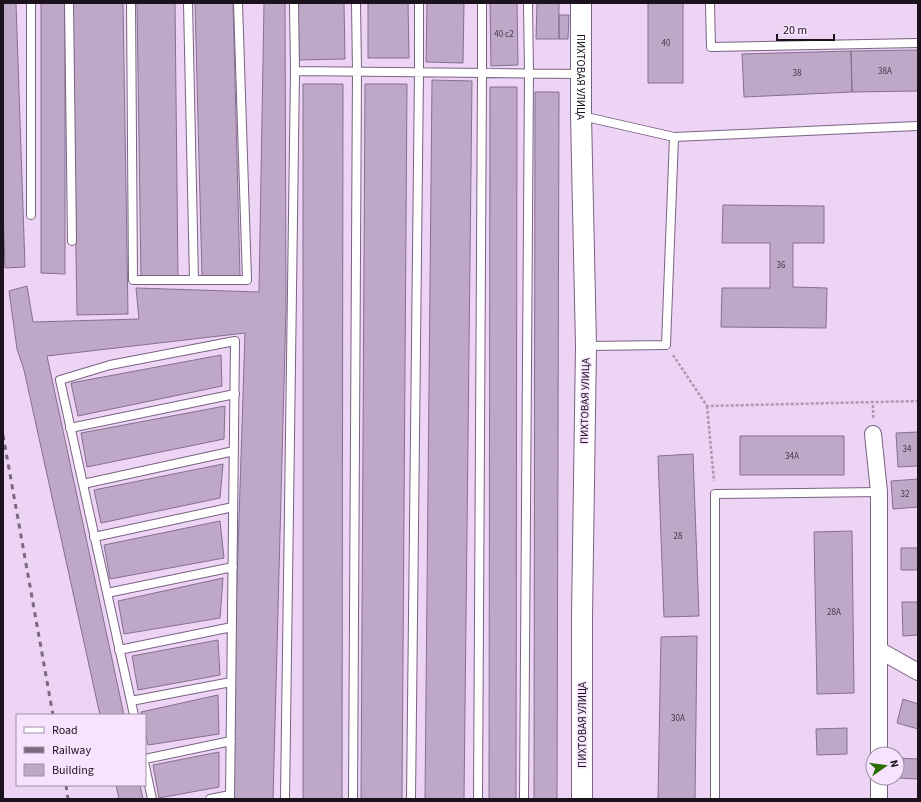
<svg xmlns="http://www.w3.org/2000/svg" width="921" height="802" viewBox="0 0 921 802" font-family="'Source Sans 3',sans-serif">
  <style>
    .building { fill: #bfa7c8; stroke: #866f8e }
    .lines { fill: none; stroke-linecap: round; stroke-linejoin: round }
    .service-casing { stroke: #796380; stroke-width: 10 }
    .minor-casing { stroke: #796380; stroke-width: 18 }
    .tertiary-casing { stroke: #796380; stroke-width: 22 }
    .path { stroke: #ad98b3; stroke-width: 2.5; stroke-dasharray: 3 2; stroke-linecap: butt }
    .service { stroke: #fff; stroke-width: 8 }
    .minor { stroke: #fff; stroke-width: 16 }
    .tertiary { stroke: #fff; stroke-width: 20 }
    .rail { stroke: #7a6a7f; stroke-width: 3; stroke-dasharray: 5 5; stroke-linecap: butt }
    .labels { text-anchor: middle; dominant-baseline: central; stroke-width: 3; stroke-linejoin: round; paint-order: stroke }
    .number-label { font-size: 9px; fill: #443748 }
    .street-label { font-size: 11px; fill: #1b121e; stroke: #f7e3fe }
  </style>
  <rect width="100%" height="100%" fill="#edd4f5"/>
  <!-- building -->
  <path class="building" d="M 3,3 L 16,3 L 25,267 L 5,268 L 3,211 Z
    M 41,3 L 65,3 L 65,274 L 41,273 Z
    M 72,3 L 123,3 L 128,314 L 77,315 Z
    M 137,3 L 175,3 L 178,277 L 141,277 Z
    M 195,3 L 233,3 L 240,276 L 202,277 Z
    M 264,3 L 285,3 L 286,308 L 273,799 L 230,799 L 245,333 L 47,356 L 124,715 L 100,715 L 24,370 L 17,349 L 9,291 L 27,286 L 33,322 L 139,319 L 136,288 L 259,292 Z
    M 298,3 L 344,3 L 345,59 L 299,60 Z
    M 368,3 L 408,3 L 409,58 L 368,58 Z
    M 427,3 L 464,3 L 463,63 L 426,62 Z
    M 490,3 L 517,3 L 518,65 L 491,66 Z
    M 537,3 L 559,3 L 559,39 L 536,39 Z
    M 648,3 L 683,3 L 683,83 L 648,83 Z
    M 559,15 L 569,15 L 568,39 L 559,39 Z
    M 918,50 L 918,91 L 852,92 L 851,51 Z
    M 851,51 L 852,92 L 744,97 L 742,54 Z
    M 432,80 L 472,81 L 464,799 L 425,799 Z
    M 303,84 L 343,84 L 342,799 L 303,799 Z
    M 365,84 L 407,84 L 402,799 L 361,799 Z
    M 490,87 L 517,87 L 516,799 L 489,799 Z
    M 535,92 L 559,92 L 557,799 L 534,799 Z
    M 723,205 L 824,206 L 824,243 L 793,243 L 793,287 L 827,288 L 826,328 L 721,327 L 722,288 L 770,288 L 770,243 L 722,243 Z
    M 221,355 L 222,386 L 78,416 L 71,383 Z
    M 225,406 L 224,439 L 87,467 L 81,433 Z
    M 918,432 L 918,466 L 898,467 L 896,433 Z
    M 740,436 L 844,436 L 844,475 L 740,475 Z
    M 693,454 L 699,616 L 664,617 L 658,456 Z
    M 223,464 L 220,498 L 101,523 L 94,490 Z
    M 918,479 L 918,507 L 893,509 L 891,481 Z
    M 220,521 L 224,558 L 110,579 L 104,545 Z
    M 852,531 L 854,693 L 817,694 L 814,532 Z
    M 901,548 L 918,548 L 918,570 L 901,570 Z
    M 223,578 L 220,618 L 124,634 L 118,601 Z
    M 902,602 L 918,602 L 918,635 L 903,636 Z
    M 697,636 L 695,799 L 658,799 L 661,637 Z
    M 218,640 L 220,675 L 138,690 L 132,656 Z
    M 218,695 L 219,734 L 148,745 L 145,732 L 145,715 L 142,715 L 141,712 Z
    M 903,699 L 918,704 L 918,729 L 897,723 Z
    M 847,728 L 847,754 L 817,755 L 816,729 Z
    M 219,752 L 219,787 L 159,798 L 153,765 Z
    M 897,758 L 918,759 L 918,779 L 897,778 Z
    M 116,785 L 140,785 L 143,799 L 119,799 Z"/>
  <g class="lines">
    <defs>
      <path id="service" d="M 31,3 L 31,215
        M 69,3 L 72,241
        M 131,3 L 133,280 L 247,280 L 238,3
        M 188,3 L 194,280
        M 710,3 L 711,47 L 918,43
        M 295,71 L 580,74
        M 582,116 L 674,137 L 917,126
        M 587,346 L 666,345 L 674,137
        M 70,428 L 235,394
        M 83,484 L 234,451
        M 94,537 L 233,507
        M 107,593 L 233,567
        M 119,650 L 232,627
        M 131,701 L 231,682
        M 134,715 L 60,380 L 110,365 L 235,341 L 230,799
        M 145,759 L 231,741
        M 145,766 L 152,799
        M 210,799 L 230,795
        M 285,799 L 295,71 L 294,3
        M 353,799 L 357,71 L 356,3
        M 411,799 L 419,72 L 419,3
        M 478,799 L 482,73 L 482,3
        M 524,799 L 529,73 L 528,3
        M 715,799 L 715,494 L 879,492"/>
      <path id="minor" d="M 873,434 L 879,492 L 879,754
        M 879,650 L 918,672
        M 879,778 L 879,799"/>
      <g id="tertiary">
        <path id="s1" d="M 581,3 L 581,115 L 586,346 L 582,617 L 582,799"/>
      </g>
    </defs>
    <!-- service casing -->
    <use href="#service" class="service-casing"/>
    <!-- minor casing -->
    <use href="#minor" class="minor-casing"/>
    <!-- tertiary casing -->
    <use href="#tertiary" class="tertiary-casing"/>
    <!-- path -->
    <path class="path" d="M 673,355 L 707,406 L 918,401
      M 707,406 L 714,481
      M 873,418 L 873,403"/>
    <!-- service -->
    <use href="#service" class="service"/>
    <!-- minor -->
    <use href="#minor" class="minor"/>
    <!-- tertiary -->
    <use href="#tertiary" class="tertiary"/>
    <!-- rail -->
    <path class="rail" d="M 3,435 L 53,715
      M 66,785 L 68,799"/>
  </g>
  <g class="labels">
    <!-- number labels -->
    <g class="number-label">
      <text x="504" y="34">40 с2</text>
      <text x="666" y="43">40</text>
      <text x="885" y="71">38А</text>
      <text x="797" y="73">38</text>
      <text x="781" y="265">36</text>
      <text x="907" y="449">34</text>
      <text x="792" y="456">34А</text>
      <text x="905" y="494">32</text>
      <text x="678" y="536">28</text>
      <text x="834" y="612">28А</text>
      <text x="678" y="718">30А</text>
    </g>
    <!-- street labels -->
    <g class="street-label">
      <text stroke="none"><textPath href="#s1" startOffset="74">ПИХТОВАЯ УЛИЦА</textPath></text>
      <text transform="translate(585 401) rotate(-89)">ПИХТОВАЯ УЛИЦА</text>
      <text transform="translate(582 725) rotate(-90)">ПИХТОВАЯ УЛИЦА</text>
    </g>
  </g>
  <!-- border -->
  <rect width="921" height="802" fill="none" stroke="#1b121e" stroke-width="8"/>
  <!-- legend -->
  <rect x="16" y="714" width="130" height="72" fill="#f7e3fe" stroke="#9f8fa4"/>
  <rect x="24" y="727" width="20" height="6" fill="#ffffff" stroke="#9f8fa4"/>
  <text x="52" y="734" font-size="12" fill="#1b121e">Road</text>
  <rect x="24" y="747" width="20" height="6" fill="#7a6a7f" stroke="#9f8fa4"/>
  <text x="52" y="754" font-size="12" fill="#1b121e">Railway</text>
  <rect x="24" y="764" width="20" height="12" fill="#bfa7c8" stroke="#9f8fa4"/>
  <text x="52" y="774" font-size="12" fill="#1b121e">Building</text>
  <!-- north arrow -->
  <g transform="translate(885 766) rotate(76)"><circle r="19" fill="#f7e3fe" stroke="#9f8fa4"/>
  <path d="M0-3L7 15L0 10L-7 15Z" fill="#2c6c00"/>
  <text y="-6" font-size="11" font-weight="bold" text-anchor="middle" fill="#1b121e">N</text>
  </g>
  <!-- scale -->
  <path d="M777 34v6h57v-6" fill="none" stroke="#1b121e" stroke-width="2"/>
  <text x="783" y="34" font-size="12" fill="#1b121e" stroke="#f7e3fe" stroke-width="3" paint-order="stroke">20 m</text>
</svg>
